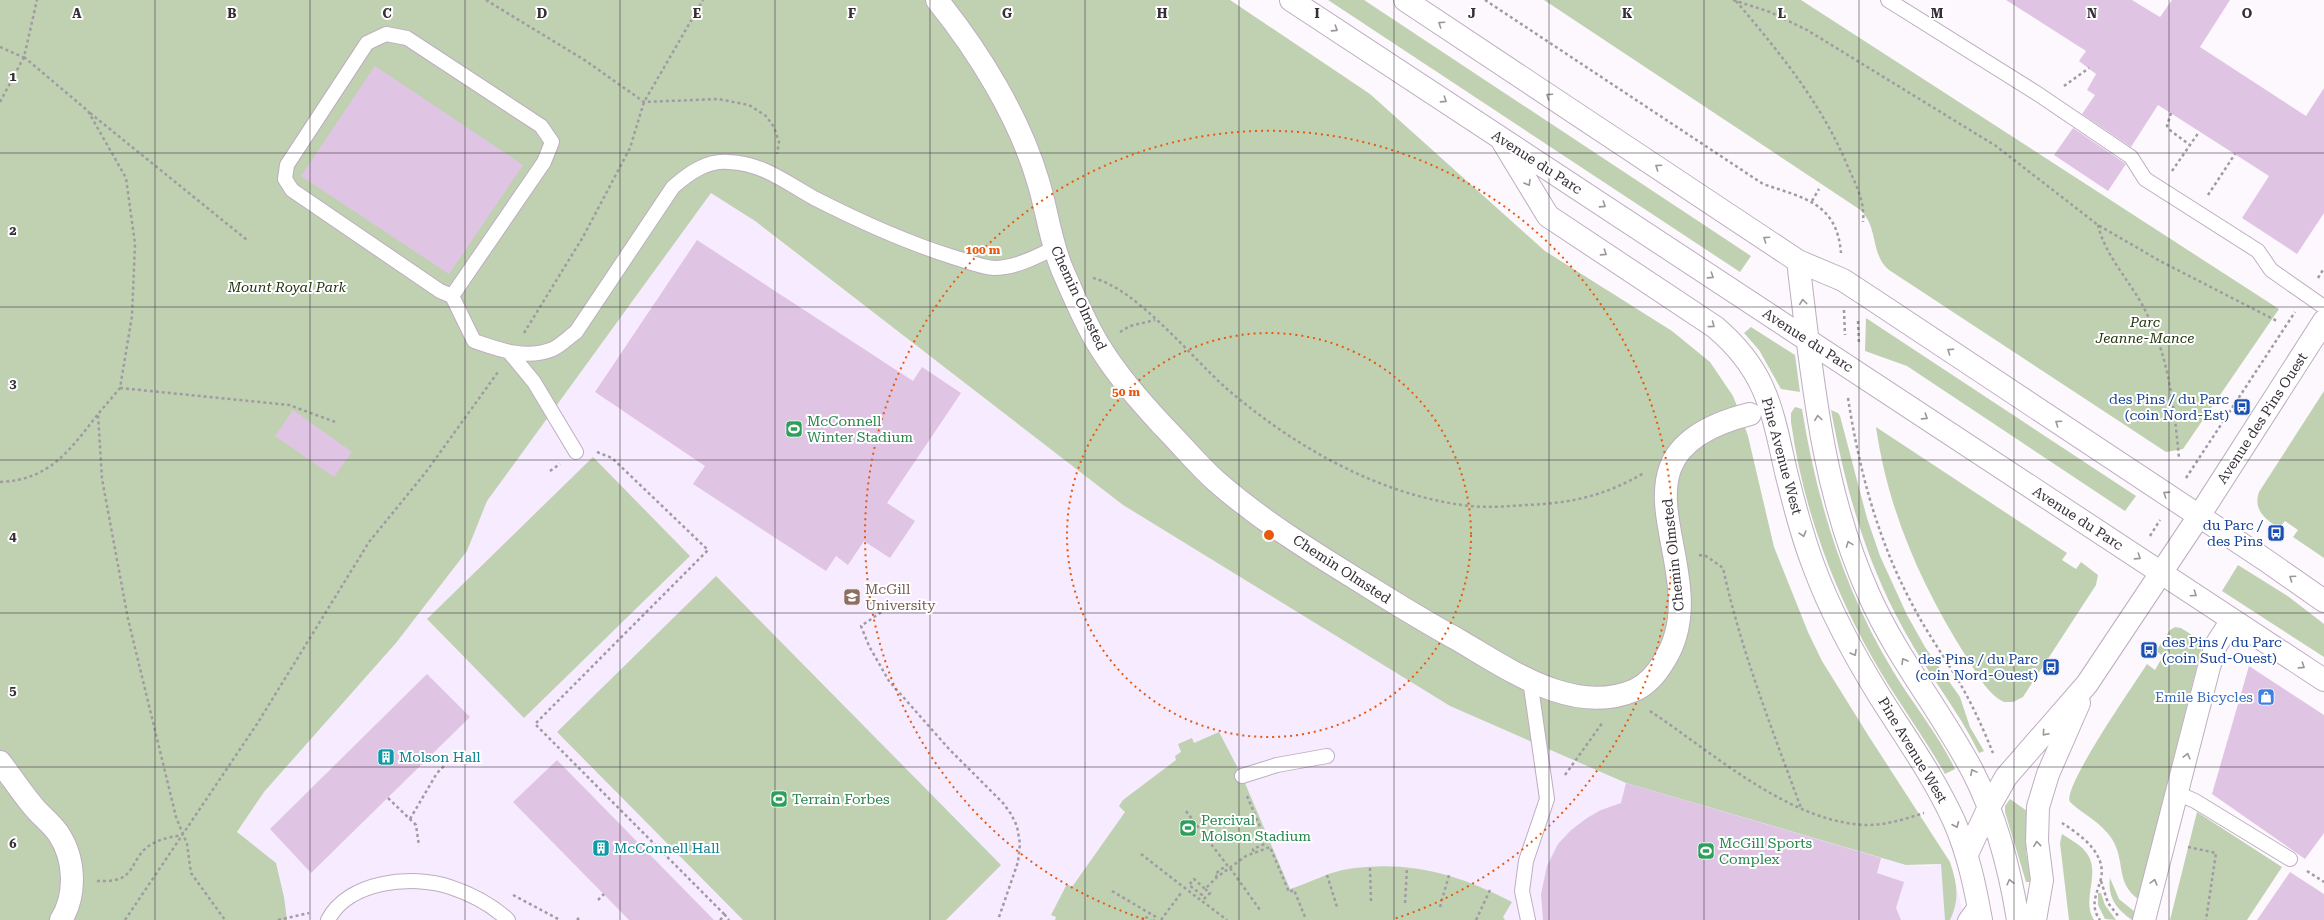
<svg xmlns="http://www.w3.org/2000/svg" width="2324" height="920" viewBox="0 0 2324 920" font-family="'Roboto Serif',serif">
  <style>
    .education { fill: #f7ebff }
    .green { fill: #c0d1b2 }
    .building { fill: #e0c4e4 }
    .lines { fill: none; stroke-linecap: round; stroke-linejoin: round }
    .lane-casing { stroke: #beadc0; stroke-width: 16 }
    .street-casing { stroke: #beadc0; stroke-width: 24 }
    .secondary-casing { stroke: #beadc0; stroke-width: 24 }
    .path { stroke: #a09ba1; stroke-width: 2.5; stroke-dasharray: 3 3; stroke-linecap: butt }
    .lane { stroke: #fff; stroke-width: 14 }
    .street { stroke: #fff; stroke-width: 22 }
    .secondary { stroke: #fff; stroke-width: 22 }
    .oneway { stroke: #9a969a }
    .grid { fill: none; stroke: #352e36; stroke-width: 1; stroke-opacity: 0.55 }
    .ring { fill: none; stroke: #e8590c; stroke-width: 2; stroke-dasharray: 2 4 }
    .labels { text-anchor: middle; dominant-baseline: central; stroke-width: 4; stroke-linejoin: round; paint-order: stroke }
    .street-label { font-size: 14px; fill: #352e36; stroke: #fff }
    .park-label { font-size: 14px; font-style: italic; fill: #1e3009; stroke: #fff }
    .transit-label { font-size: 14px; fill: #164399; stroke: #fff; text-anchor: end }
    .leisure-label { font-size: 14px; fill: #27864d; stroke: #fff; text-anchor: start }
    .education-label { font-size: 14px; fill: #785e54; stroke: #fff; text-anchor: start }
    .shop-label { font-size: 14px; fill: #366cbe; stroke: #fff; text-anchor: end }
    .culture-label { font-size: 14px; fill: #0d838f; stroke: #fff; text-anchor: start }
    .grid-label { font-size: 13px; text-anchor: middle; font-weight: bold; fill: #352e36; stroke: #fff; stroke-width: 4; stroke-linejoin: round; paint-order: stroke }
    .centre { fill: #e8590c; stroke: #fff; stroke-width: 2 }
    .ring-label { font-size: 12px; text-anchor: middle; font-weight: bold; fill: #e8590c; stroke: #fff; stroke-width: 4; stroke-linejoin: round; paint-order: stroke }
  </style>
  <rect width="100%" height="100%" fill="#fcf8fd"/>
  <!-- education -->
  <path class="education" d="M 710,187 L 1123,505 L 1450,706 L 1626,783 L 1906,865 L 1929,866 L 1950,862 L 1965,920 L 179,920 L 264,792 L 396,643 L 467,551 L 502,463 Z"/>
  <!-- green -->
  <path class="green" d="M 0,0 L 1230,0 L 1370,94 L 1545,251 L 1672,331 L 1710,362 L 1733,396 L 1741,416 L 1748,436 L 1774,547 L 1808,632 L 1822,661 L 1868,735 L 1950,862 C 1957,883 1960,899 1950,920 L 1945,920 L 1941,864 L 1906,865 L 1626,783 L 1450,706 L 1123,505 L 755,221 L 711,193 L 487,501 L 467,551 L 396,643 L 264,792 L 237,832 L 276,863 L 284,897 L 287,920 L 0,920 Z
    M 1328,0 L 1364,0 L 1751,256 L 1740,272 Z
    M 1544,0 L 1801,0 L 2279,309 L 2183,449 L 2166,452 L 1889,270 C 1870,255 1879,225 1859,209 Z
    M 1866,318 L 2136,496 L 2125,511 L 1907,366 L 1865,351 Z
    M 1751,327 L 1795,355 L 1800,392 L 1781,389 L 1759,350 L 1744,333 Z
    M 2324,391 L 2324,558 L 2293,537 L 2298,530 L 2285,521 L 2279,528 C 2265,519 2253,510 2259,492 Z
    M 1795,407 L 1802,409 C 1817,502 1844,590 1893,671 C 1913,704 1938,734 1955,769 L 1945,774 C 1923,735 1895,698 1873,659 C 1832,587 1802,504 1791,422 L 1791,413 Z
    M 1831,410 L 1838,413 L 1840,416 L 1867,518 L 1880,556 L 1907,615 L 1925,647 L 1960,697 L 1970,727 L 1984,751 L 1979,753 C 1958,710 1928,674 1905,632 C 1865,560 1846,490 1831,410 Z
    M 1876,427 L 2067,553 L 2062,560 L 2076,569 L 2081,562 L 2098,575 L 2096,585 L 2023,697 L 2013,702 L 2004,702 C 1987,694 1977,673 1967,658 C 1922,587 1888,511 1876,427 Z
    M 593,457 L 690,556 L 524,718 L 427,619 Z
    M 2238,565 L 2289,597 L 2324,624 L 2324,657 L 2222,591 Z
    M 716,576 L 1001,865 L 946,920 L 743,920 L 557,732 Z
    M 2175,627 L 2181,628 L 2203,642 L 2138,899 C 2115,882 2126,862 2112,839 C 2101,822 2084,815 2070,802 C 2061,789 2135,683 2147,664 L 2155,670 L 2163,656 L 2156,651 L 2170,630 Z
    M 1219,732 L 1242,776 L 1290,889 C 1310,883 1328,872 1348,869 C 1409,860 1458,874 1512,902 L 1503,917 L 1505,920 L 1055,920 L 1056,917 L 1051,915 L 1067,884 L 1072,887 L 1125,812 L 1119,806 L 1123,800 L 1176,760 L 1175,756 L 1181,752 L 1178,744 L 1192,738 L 1194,743 Z
    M 2010,799 L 2027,811 L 2026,851 L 2031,882 L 2026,882 L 2005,812 L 2005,806 Z
    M 2197,812 L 2282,867 L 2247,920 L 2170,920 Z
    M 2062,834 C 2068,838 2075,842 2080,846 C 2107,868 2079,897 2094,920 L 2069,920 L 2060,843 Z
    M 2110,878 L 2119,899 L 2135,912 L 2132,920 C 2117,910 2107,897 2110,878 Z
    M 2098,893 L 2101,893 L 2105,905 L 2116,920 L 2105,919 L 2098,905 Z"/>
  <!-- building -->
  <path class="building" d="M 2006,0 L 2132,0 L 2160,17 L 2172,0 L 2230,0 L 2200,47 L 2306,116 L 2324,88 L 2324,213 L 2297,254 L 2242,218 L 2269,176 L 2158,105 L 2131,147 L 2082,114 L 2095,95 L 2087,90 L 2096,74 L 2079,61 L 2086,51 Z
    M 375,66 L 523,165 L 449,274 L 301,176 Z
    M 2073,128 L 2126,164 L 2108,191 L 2054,155 Z
    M 697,240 L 913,381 L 922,367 L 961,393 L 887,503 L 915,521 L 890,558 L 864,541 L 848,565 L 836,556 L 826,571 L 693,484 L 705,466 L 595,392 Z
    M 293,410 L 352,452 L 334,477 L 275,436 Z
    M 2249,666 L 2324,715 L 2324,833 L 2305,859 L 2212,794 Z
    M 427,674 L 470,717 L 311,873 L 270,829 Z
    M 557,760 L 714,920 L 629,920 L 513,802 Z
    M 1626,783 L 1881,858 L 1877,873 L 1904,882 L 1896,908 L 1901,920 L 1543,920 L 1541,894 L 1547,866 L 1558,844 L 1571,830 L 1587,818 L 1601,810 L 1621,803 Z
    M 2290,872 L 2324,894 L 2324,920 L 2257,920 Z"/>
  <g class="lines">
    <defs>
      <path id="lane" d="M 1888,0 L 2038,94 L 2131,157 L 2145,179 L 2258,251 L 2271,270 L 2324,307
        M 452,296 L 544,162 L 552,142 L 541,126 L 407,38 L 386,34 L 367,43 L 287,165 L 285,179 L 292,190 L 440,291 L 452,296 L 474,341 C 500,350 526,360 553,349 C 561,345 569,337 576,332 L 673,187 C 689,173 707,160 729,162 C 762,163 787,183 814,198 C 859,221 905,242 953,257 C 966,261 981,267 994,268 C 1015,268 1036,257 1054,248
        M 510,353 L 534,382 L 576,452
        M 1242,776 L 1277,765 L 1327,756
        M 2177,793 L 2195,801 L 2290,859
        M 328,920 C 348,881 412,874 450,887 C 471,894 492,905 508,920
        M 1528,920 L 1522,891 L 1526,861 L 1547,799 L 1530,680
        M 1965,920 L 1978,902"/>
      <path id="street" d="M 937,0 C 979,52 1019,117 1038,181 C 1047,210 1050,240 1062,269 C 1073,294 1084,321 1098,344 C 1116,374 1140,401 1163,426 C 1181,444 1197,464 1216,481 C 1258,518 1306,548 1353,577 C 1387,598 1420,619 1455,638 C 1507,668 1573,717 1635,690 C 1648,684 1657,673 1664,661 C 1723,569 1586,455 1750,414
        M 0,762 C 11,776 21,792 33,806 C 40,815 51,823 58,833 C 75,858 77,894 61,920
        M 2144,920 L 2209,667 L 2216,645 L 2232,620"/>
      <path id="secondary" d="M 1291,0 L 2324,680
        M 1405,0 L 1798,261 L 1843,280 L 1872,299 L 2264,559 L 2324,601
        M 1503,142 L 1548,216 L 1715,327 C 1767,371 1772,410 1786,472 C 1794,504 1802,536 1814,567 C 1831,613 1854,655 1880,697 C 1906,738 1934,777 1954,821 C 1968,853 1975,886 1981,920
        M 1798,261 C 1812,374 1821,489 1869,595 C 1897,658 1941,711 1973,772 C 1996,817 2010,870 2018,920
        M 1967,854 L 1989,807 L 2006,777 L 2087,684 L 2199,516 L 2324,321
        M 2035,920 L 2042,880 L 2037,841 L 2038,807 L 2048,774 L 2079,703"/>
    </defs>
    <!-- lane casing -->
    <use href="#lane" class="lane-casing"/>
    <!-- street casing -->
    <use href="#street" class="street-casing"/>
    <!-- secondary casing -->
    <use href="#secondary" class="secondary-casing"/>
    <!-- path -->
    <path class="path" d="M 486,0 L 586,61 L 644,102 L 718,99 L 749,105 L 766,116 L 774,127 L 779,142 L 777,154
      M 1485,0 L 1763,184 C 1804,198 1837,203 1841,253
      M 1733,0 L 1770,12 L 1807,30 L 1996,146 L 2098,225 L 2160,261 L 2277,321
      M 1736,1 C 1780,53 1822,104 1848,167 C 1856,185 1865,201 1863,222
      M 0,47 L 25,58
      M 24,57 L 88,111 L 126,178 L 135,244 L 132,316 L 120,388 L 98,414 L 102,479 L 128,619 L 176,817 L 187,844 L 191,873 L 225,920
      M 2064,86 L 2089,68
      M 0,102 L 24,57 L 37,0
      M 90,113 L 247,240
      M 2171,113 L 2167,126 L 2171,131 L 2190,145
      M 2172,171 L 2199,132
      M 2208,195 L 2235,154
      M 1812,201 L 1819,189
      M 2098,225 C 2105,256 2131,282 2145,310 C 2169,357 2174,406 2179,458
      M 1093,278 C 1137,289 1191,357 1226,388 C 1293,446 1380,496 1470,506 C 1489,508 1508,506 1527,505 C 1572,503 1604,496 1644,473
      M 2318,278 L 2324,268
      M 1844,310 L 1845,335
      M 1858,321 L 1859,344
      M 1120,332 L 1130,326 L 1155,320
      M 524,333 L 583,237 L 630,148 L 644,102 L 703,0
      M 120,388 L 289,405 L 338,423
      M 1848,398 C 1859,469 1877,538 1911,602 C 1926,632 1946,659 1962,687 C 1974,708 1984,731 1993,753
      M 597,452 L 612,458 L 708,550 L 535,724 L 725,915
      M 550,471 L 560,464
      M 2186,478 L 2295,312
      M 0,482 C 50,480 70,450 98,414
      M 2150,536 L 2160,520
      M 1699,555 L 1706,556 L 1723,568 C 1741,651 1772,729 1801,808
      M 896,602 L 861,626 L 869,646 L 889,681 L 949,749 L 1003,803 L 1011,814 L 1017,826 L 1020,844 L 1018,862 L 998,920
      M 1650,711 C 1712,752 1790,823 1867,825 C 1887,825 1905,819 1924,813
      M 1565,775 L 1603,722
      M 1247,796 L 1267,843 L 1253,849 L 1254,853
      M 388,798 L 416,825 L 419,846
      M 1186,811 L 1227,865 L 1215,874 L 1217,877 L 1246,856 L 1270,847 L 1289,892 L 1294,890 L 1305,917
      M 410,819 L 437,773 L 445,765
      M 2062,823 C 2081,835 2109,855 2100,882 C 2096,896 2090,906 2100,920
      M 2188,847 L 2216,853 L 2206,920
      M 1141,854 L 1199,899 L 1202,895 L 1189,885 L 1194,879 L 1205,889 L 1217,877
      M 1230,868 L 1260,910
      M 1370,868 L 1371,902
      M 2307,871 L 2324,882
      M 1327,875 L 1337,907
      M 97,881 C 104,881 113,881 119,879 C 130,875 133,865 139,856 C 149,841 165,838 182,835
      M 2101,881 L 2108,903 L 2119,917
      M 1205,889 L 1210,893 L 1202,901 L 1227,920
      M 1112,891 L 1156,917 L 1154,920
      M 513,895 L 560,920
      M 598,900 L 604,894
      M 1405,903 L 1407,868
      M 1440,907 L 1449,875
      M 125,920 L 257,724 L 369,542 L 426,472 L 498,372
      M 278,920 L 309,913
      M 577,920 L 579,918
      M 720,920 L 725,915 L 729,920
      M 1142,920 L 1144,916 L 1151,920
      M 1161,920 L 1181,893
      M 1476,920 L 1490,890"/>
    <!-- lane -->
    <use href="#lane" class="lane"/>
    <!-- street -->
    <use href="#street" class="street"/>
    <!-- secondary -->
    <use href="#secondary" class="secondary"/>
  </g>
  <!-- one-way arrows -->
  <defs><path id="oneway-chevron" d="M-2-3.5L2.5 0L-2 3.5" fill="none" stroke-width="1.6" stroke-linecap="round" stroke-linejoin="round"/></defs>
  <g class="oneway">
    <use href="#oneway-chevron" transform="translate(1441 24) rotate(-146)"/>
    <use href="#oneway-chevron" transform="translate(1335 29) rotate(33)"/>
    <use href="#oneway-chevron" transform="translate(1549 96) rotate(-146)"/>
    <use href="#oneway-chevron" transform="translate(1444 100) rotate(33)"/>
    <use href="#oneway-chevron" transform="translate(1658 167) rotate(-146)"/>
    <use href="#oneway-chevron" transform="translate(1528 183) rotate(59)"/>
    <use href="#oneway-chevron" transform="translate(1603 205) rotate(33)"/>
    <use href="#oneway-chevron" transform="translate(1766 239) rotate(-146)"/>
    <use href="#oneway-chevron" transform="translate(1604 253) rotate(33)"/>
    <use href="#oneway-chevron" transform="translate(1711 276) rotate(33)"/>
    <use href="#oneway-chevron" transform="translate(1803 302) rotate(-97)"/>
    <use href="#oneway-chevron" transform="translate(1712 325) rotate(37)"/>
    <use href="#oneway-chevron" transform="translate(1950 351) rotate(-146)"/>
    <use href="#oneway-chevron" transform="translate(1925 417) rotate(33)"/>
    <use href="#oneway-chevron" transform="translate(1818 418) rotate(-98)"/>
    <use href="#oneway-chevron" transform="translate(2058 423) rotate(-146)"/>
    <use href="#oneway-chevron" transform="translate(2166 494) rotate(-147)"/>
    <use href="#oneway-chevron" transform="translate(1803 534) rotate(74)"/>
    <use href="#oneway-chevron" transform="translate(1849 544) rotate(-111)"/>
    <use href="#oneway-chevron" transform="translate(2138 557) rotate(33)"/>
    <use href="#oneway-chevron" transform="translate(2292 578) rotate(-145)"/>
    <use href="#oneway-chevron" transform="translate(2194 594) rotate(34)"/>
    <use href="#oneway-chevron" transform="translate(1854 653) rotate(60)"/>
    <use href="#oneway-chevron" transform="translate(1904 661) rotate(-121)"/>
    <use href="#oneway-chevron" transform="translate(2302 666) rotate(33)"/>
    <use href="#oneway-chevron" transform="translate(2045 733) rotate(131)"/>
    <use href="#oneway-chevron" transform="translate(2187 756) rotate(-76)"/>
    <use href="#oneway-chevron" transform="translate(1973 772) rotate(-118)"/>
    <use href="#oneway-chevron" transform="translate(1956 825) rotate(67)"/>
    <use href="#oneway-chevron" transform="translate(2037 844) rotate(-96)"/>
    <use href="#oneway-chevron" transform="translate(2010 882) rotate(-104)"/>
    <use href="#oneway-chevron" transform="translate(2154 882) rotate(-75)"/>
  </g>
  <!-- grid -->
  <path class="grid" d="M 155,0 L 155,920M 310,0 L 310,920M 465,0 L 465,920M 620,0 L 620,920M 775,0 L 775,920M 930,0 L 930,920M 1085,0 L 1085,920M 1239,0 L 1239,920M 1394,0 L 1394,920M 1549,0 L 1549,920M 1704,0 L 1704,920M 1859,0 L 1859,920M 2014,0 L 2014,920M 2169,0 L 2169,920M 0,153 L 2324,153M 0,307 L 2324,307M 0,460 L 2324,460M 0,613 L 2324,613M 0,767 L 2324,767"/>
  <!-- distance rings -->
  <g class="ring">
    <circle cx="1269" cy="535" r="202"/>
    <path d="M1144 919A404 404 0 1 1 1394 919"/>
  </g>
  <!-- icons -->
  <defs>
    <symbol id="bus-square" viewBox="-11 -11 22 22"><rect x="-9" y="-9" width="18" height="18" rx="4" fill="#1a4fb4" stroke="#fff"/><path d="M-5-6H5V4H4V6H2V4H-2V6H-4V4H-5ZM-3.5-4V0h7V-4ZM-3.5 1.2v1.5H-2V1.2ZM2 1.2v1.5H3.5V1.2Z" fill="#fff"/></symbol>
    <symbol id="stadium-square" viewBox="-11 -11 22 22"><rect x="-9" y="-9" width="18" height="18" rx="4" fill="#2e9e5b" stroke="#fff"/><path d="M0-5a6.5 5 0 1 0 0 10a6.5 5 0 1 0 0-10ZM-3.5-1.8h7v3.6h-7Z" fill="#fff"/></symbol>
    <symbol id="university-square" viewBox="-11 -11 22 22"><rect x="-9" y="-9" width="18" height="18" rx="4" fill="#8d6e63" stroke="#fff"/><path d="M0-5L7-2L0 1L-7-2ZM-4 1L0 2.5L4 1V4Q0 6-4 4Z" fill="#fff"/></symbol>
    <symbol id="shop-square" viewBox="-11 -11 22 22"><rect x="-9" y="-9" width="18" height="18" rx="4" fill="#3f7fe0" stroke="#fff"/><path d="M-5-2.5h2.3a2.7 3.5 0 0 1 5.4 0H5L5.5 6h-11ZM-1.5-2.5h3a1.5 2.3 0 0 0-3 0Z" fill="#fff"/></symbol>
    <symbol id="building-square" viewBox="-11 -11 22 22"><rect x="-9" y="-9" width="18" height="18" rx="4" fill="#0f9aa8" stroke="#fff"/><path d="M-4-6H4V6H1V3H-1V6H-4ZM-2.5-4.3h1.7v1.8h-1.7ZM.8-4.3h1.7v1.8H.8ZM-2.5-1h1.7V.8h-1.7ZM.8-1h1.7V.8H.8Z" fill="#fff"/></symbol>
  </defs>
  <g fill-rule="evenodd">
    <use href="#bus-square" x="2232" y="397" width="20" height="20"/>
    <use href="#stadium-square" x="784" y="419" width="20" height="20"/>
    <use href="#bus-square" x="2266" y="523" width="20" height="20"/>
    <use href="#university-square" x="842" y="587" width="20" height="20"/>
    <use href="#bus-square" x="2139" y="640" width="20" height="20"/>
    <use href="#bus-square" x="2041" y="657" width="20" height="20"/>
    <use href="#shop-square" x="2256" y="687" width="20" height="20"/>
    <use href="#building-square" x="376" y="747" width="20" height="20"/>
    <use href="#stadium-square" x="769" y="789" width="20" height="20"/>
    <use href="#stadium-square" x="1178" y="818" width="20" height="20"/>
    <use href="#building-square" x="591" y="838" width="20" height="20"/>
    <use href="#stadium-square" x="1696" y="841" width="20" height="20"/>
  </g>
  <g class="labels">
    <!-- street labels -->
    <g class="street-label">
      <text transform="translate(1537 162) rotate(33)">Avenue du Parc</text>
      <text transform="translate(1079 298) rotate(65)">Chemin Olmsted</text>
      <text transform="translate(1808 340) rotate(33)">Avenue du Parc</text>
      <text transform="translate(2262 418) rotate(-57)">Avenue des Pins Ouest</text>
      <text transform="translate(1782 456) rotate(75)">Pine Avenue West</text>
      <text transform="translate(2078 518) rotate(33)">Avenue du Parc</text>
      <text transform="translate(1673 555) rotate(-96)">Chemin Olmsted</text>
      <text transform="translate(1342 569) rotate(33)">Chemin Olmsted</text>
      <text transform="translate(1913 750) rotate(59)">Pine Avenue West</text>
    </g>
    <!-- park labels -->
    <g class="park-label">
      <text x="287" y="287">Mount Royal Park</text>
      <text x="2145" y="322">Parc<tspan x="2145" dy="16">Jeanne-Mance</tspan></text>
    </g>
    <!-- transit labels -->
    <g class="transit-label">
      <text x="2229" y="399">des Pins / du Parc<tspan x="2229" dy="16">(coin Nord-Est)</tspan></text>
      <text x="2263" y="525">du Parc /<tspan x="2263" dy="16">des Pins</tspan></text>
      <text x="2162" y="642" text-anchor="start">des Pins / du Parc<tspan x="2162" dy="16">(coin Sud-Ouest)</tspan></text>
      <text x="2038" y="659">des Pins / du Parc<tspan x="2038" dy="16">(coin Nord-Ouest)</tspan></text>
    </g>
    <!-- leisure labels -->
    <g class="leisure-label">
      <text x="807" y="421">McConnell<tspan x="807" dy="16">Winter Stadium</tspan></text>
      <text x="792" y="799">Terrain Forbes</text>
      <text x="1201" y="820">Percival<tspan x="1201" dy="16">Molson Stadium</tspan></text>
      <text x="1719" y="843">McGill Sports<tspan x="1719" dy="16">Complex</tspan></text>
    </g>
    <!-- education labels -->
    <g class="education-label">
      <text x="865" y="589">McGill<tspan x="865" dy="16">University</tspan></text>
    </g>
    <!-- shop labels -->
    <g class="shop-label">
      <text x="2253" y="697">Emile Bicycles</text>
    </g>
    <!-- culture labels -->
    <g class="culture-label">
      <text x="399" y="757">Molson Hall</text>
      <text x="614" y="848">McConnell Hall</text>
    </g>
  </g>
  <g class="grid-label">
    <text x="77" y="18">A</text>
    <text x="232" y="18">B</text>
    <text x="387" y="18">C</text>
    <text x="542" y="18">D</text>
    <text x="697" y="18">E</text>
    <text x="852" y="18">F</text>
    <text x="1007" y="18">G</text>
    <text x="1162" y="18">H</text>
    <text x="1317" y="18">I</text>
    <text x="1472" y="18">J</text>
    <text x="1627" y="18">K</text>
    <text x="1782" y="18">L</text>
    <text x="1937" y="18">M</text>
    <text x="2092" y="18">N</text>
    <text x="2247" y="18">O</text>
    <text x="13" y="81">1</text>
    <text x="13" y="235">2</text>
    <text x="13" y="388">3</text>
    <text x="13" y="541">4</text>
    <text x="13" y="695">5</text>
    <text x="13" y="848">6</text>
  </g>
  <circle cx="1269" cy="535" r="6" class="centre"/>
  <g class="ring-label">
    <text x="983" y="254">100 m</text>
    <text x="1126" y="396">50 m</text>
  </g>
</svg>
